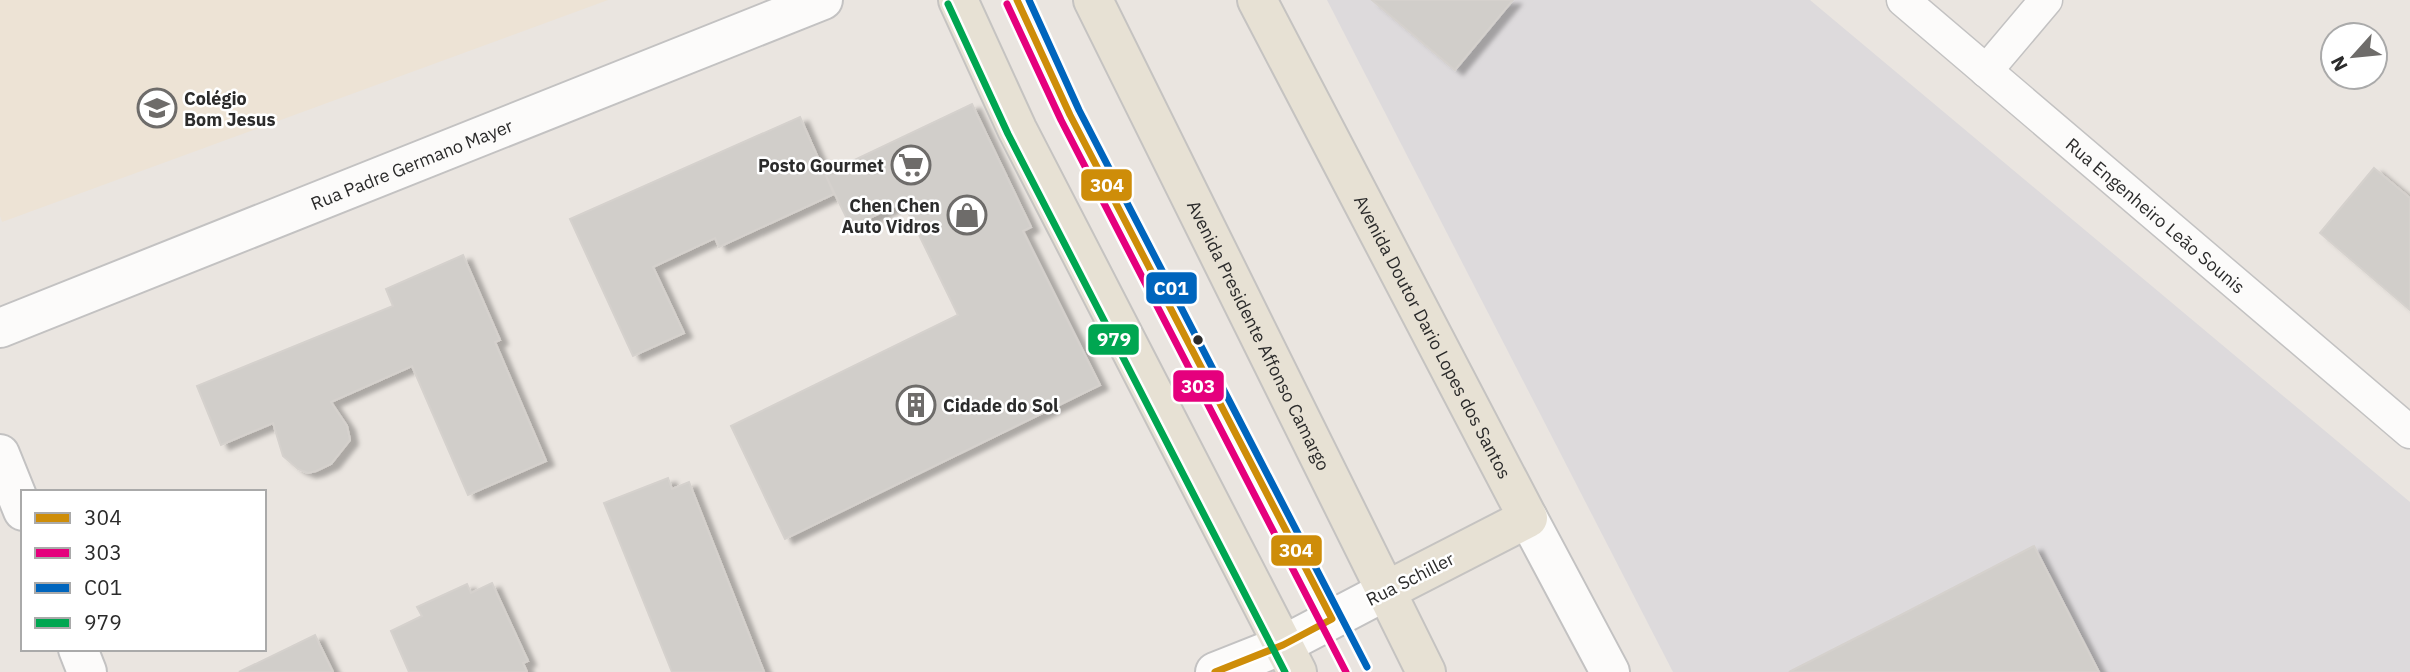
<svg xmlns="http://www.w3.org/2000/svg" width="2410" height="672" viewBox="0 0 2410 672" font-family="'IBM Plex Sans',sans-serif">
  <style>
    .industrial { fill: #dddadc }
    .education { fill: #ede3d5 }
    .building { fill: #d1ceca; stroke: #d5d1cd; stroke-width: 2; filter: url(#shadow) }
    .lines { fill: none; stroke-linecap: round; stroke-linejoin: round }
    .street-casing { stroke: #c3c2c2; stroke-width: 35 }
    .secondary-casing { stroke: #c3c2c2; stroke-width: 42 }
    .primary-casing { stroke: #c5c3c1; stroke-width: 42 }
    .street { stroke: #fcfbfa; stroke-width: 32 }
    .secondary { stroke: #fcfbfa; stroke-width: 38 }
    .primary { stroke: #e7e1d4; stroke-width: 38 }
    .bus-1-casing { stroke: #fff; stroke-width: 12 }
    .bus-2-casing { stroke: #fff; stroke-width: 12 }
    .bus-3-casing { stroke: #fff; stroke-width: 12 }
    .bus-4-casing { stroke: #fff; stroke-width: 12 }
    .bus-1 { stroke: #ce8d09; stroke-width: 7 }
    .bus-2 { stroke: #e5007d; stroke-width: 7 }
    .bus-3 { stroke: #0065bd; stroke-width: 7 }
    .bus-4 { stroke: #00a651; stroke-width: 7 }
    .bus-dot { fill: #2b2b2b; stroke: #fff; stroke-width: 2.5 }
    .labels { text-anchor: middle; dominant-baseline: central; stroke-width: 5; stroke-linejoin: round; paint-order: stroke }
    .poi-label { font-size: 18px; font-weight: bold; fill: #2b2b2b; stroke: #fff; text-anchor: start }
    .street-label { font-size: 18px; fill: #2b2b2b; stroke: #fff }
    .line-badge { stroke: #fff; stroke-width: 2.5 }
    .badge-label { font-size: 19px; text-anchor: middle; font-weight: bold; fill: #fff }
  </style>
  <defs>
    <filter id="shadow"><feDropShadow dx="8" dy="4.5" stdDeviation="2" flood-color="#0004"/></filter>
  </defs>
  <rect width="100%" height="100%" fill="#eae5e0"/>
  <!-- industrial -->
  <path class="industrial" d="M 1327,0 L 1810,0 L 2410,502 L 2410,672 L 1673,672 Z"/>
  <!-- education -->
  <path class="education" d="M 0,0 L 608,0 L 2,222 L 0,216 Z"/>
  <!-- building -->
  <path class="building" d="M 1372,0 L 1513,0 L 1455,70 Z
    M 972,104 L 1031,227 L 1023,231 L 1100,385 L 785,539 L 731,426 L 958,315 L 903,202 L 851,227 L 825,174 Z
    M 800,117 L 834,194 L 719,247 L 715,238 L 653,267 L 684,333 L 633,356 L 570,219 Z
    M 2374,168 L 2410,198 L 2410,310 L 2320,233 Z
    M 463,255 L 500,340 L 495,342 L 546,461 L 468,495 L 412,366 L 331,402 L 347,426 L 350,440 L 331,464 L 316,471 L 308,473 L 298,469 L 283,456 L 273,423 L 221,445 L 197,386 L 393,306 L 386,289 Z
    M 668,478 L 672,489 L 689,482 L 764,672 L 672,672 L 604,503 Z
    M 2034,546 L 2099,672 L 1789,672 L 1899,616 Z
    M 492,583 L 528,661 L 523,663 L 527,672 L 409,672 L 391,631 L 422,616 L 417,607 L 467,584 L 471,593 Z
    M 315,635 L 333,672 L 239,672 Z"/>
  <g class="lines">
    <defs>
      <g id="street">
        <path id="s1" d="M 1903,0 L 2410,432"/>
        <path d="M 1986,71 L 2046,0"/>
      </g>
      <g id="secondary">
        <path id="s2" d="M 0,328 L 823,0"/>
        <path d="M 0,454 L 23,511"/>
        <path d="M 1528,518 L 1610,672"/>
        <path d="M 78,649 L 87,672"/>
        <path d="M 1215,672 L 1283,645 L 1386,591"/>
      </g>
      <g id="primary">
        <path d="M 958,0 L 1017,129 L 1297,672"/>
        <path id="s3" d="M 1093,0 L 1426,672"/>
        <path id="s4" d="M 1257,0 L 1528,518 L 1386,591"/>
      </g>
    </defs>
    <!-- street casing -->
    <use href="#street" class="street-casing"/>
    <!-- secondary casing -->
    <use href="#secondary" class="secondary-casing"/>
    <!-- primary casing -->
    <use href="#primary" class="primary-casing"/>
    <!-- street -->
    <use href="#street" class="street"/>
    <!-- secondary -->
    <use href="#secondary" class="secondary"/>
    <!-- primary -->
    <use href="#primary" class="primary"/>
    <defs>
      <path id="bus-1" d="M 1017,0 L 1070,115 L 1332,619 L 1283,645 L 1215,672"/>
      <path id="bus-2" d="M 1007,4 L 1061,120 L 1346,672"/>
      <path id="bus-3" d="M 1029,0 L 1079,110 L 1367,667"/>
      <path id="bus-4" d="M 948,4 L 1008,134 L 1285,672"/>
    </defs>
    <!-- bus-1 casing -->
    <use href="#bus-1" class="bus-1-casing"/>
    <!-- bus-2 casing -->
    <use href="#bus-2" class="bus-2-casing"/>
    <!-- bus-3 casing -->
    <use href="#bus-3" class="bus-3-casing"/>
    <!-- bus-4 casing -->
    <use href="#bus-4" class="bus-4-casing"/>
    <!-- bus-1 -->
    <use href="#bus-1" class="bus-1"/>
    <!-- bus-2 -->
    <use href="#bus-2" class="bus-2"/>
    <!-- bus-3 -->
    <use href="#bus-3" class="bus-3"/>
    <!-- bus-4 -->
    <use href="#bus-4" class="bus-4"/>
  </g>
  <!-- icons -->
  <defs>
    <symbol id="school-ring" viewBox="-11 -11 22 22"><circle r="9.5" fill="#fff" stroke="#6e6c6a" stroke-width="1.5"/><path d="M0-5L7-2L0 1L-7-2ZM-4 1L0 2.5L4 1V4Q0 6-4 4Z" fill="#6e6c6a"/></symbol>
    <symbol id="supermarket-ring" viewBox="-11 -11 22 22"><circle r="9.5" fill="#fff" stroke="#6e6c6a" stroke-width="1.5"/><path d="M-6-5.5h2.5l.6 2H6L4.5 2H-2.5L-4.4-4H-6ZM-1.5 3.2a1.3 1.3 0 1 0 .1 0ZM3 3.2a1.3 1.3 0 1 0 .1 0Z" fill="#6e6c6a"/></symbol>
    <symbol id="shop-ring" viewBox="-11 -11 22 22"><circle r="9.5" fill="#fff" stroke="#6e6c6a" stroke-width="1.5"/><path d="M-5-2.5h2.3a2.7 3.5 0 0 1 5.4 0H5L5.5 6h-11ZM-1.5-2.5h3a1.5 2.3 0 0 0-3 0Z" fill="#6e6c6a"/></symbol>
    <symbol id="building-ring" viewBox="-11 -11 22 22"><circle r="9.5" fill="#fff" stroke="#6e6c6a" stroke-width="1.5"/><path d="M-4-6H4V6H1V3H-1V6H-4ZM-2.5-4.3h1.7v1.8h-1.7ZM.8-4.3h1.7v1.8H.8ZM-2.5-1h1.7V.8h-1.7ZM.8-1h1.7V.8H.8Z" fill="#6e6c6a"/></symbol>
  </defs>
  <g fill-rule="evenodd">
    <use href="#school-ring" x="135" y="86" width="44" height="44"/>
    <use href="#supermarket-ring" x="889" y="143" width="44" height="44"/>
    <use href="#shop-ring" x="945" y="193" width="44" height="44"/>
    <use href="#building-ring" x="894" y="383" width="44" height="44"/>
  </g>
  <!-- markers -->
  <circle class="bus-dot" cx="1198" cy="340" r="6"/>
  <g class="labels">
    <!-- poi labels -->
    <g class="poi-label">
      <text x="184" y="98">Colégio<tspan x="184" dy="21">Bom Jesus</tspan></text>
      <text x="884" y="165" text-anchor="end">Posto Gourmet</text>
      <text x="940" y="205" text-anchor="end">Chen Chen<tspan x="940" dy="21">Auto Vidros</tspan></text>
      <text x="943" y="405">Cidade do Sol</text>
    </g>
    <!-- street labels -->
    <g class="street-label">
      <text stroke="none"><textPath href="#s2" startOffset="443">Rua Padre Germano Mayer</textPath></text>
      <text stroke="none"><textPath href="#s1" startOffset="332">Rua Engenheiro Leão Sounis</textPath></text>
      <text stroke="none"><textPath href="#s3" startOffset="374">Avenida Presidente Affonso Camargo</textPath></text>
      <text stroke="none"><textPath href="#s4" startOffset="380">Avenida Doutor Dario Lopes dos Santos</textPath></text>
      <text transform="translate(1410 579) rotate(-27)">Rua Schiller</text>
    </g>
  </g>
  <g class="line-badge">
    <rect x="1080" y="168" width="53" height="34" rx="7" fill="#ce8d09"/>
    <rect x="1145" y="271" width="53" height="34" rx="7" fill="#0065bd"/>
    <rect x="1087" y="323" width="53" height="33" rx="7" fill="#00a651"/>
    <rect x="1172" y="369" width="53" height="34" rx="7" fill="#e5007d"/>
    <rect x="1270" y="534" width="53" height="33" rx="7" fill="#ce8d09"/>
  </g>
  <g class="badge-label">
    <text x="1107" y="192">304</text>
    <text x="1171" y="295">C01</text>
    <text x="1114" y="346">979</text>
    <text x="1198" y="393">303</text>
    <text x="1296" y="557">304</text>
  </g>
  <!-- legend -->
  <rect x="21" y="490" width="245" height="161" fill="#ffffff" stroke="#aaaaaa" stroke-width="2"/>
  <rect x="35" y="513" width="35" height="10" fill="#ce8d09" stroke="#aaaaaa" stroke-width="2"/>
  <text x="84" y="525" font-size="21" fill="#2b2b2b">304</text>
  <rect x="35" y="548" width="35" height="10" fill="#e5007d" stroke="#aaaaaa" stroke-width="2"/>
  <text x="84" y="560" font-size="21" fill="#2b2b2b">303</text>
  <rect x="35" y="583" width="35" height="10" fill="#0065bd" stroke="#aaaaaa" stroke-width="2"/>
  <text x="84" y="595" font-size="21" fill="#2b2b2b">C01</text>
  <rect x="35" y="618" width="35" height="10" fill="#00a651" stroke="#aaaaaa" stroke-width="2"/>
  <text x="84" y="630" font-size="21" fill="#2b2b2b">979</text>
  <!-- north arrow -->
  <g transform="translate(2354 56) rotate(243)"><circle r="33" fill="#ffffff" stroke="#aaaaaa" stroke-width="2"/>
  <path d="M0-5L12 26L0 18L-12 26Z" fill="#6e6c6a"/>
  <text y="-10" font-size="19" font-weight="bold" text-anchor="middle" fill="#2b2b2b">N</text>
  </g>
</svg>
